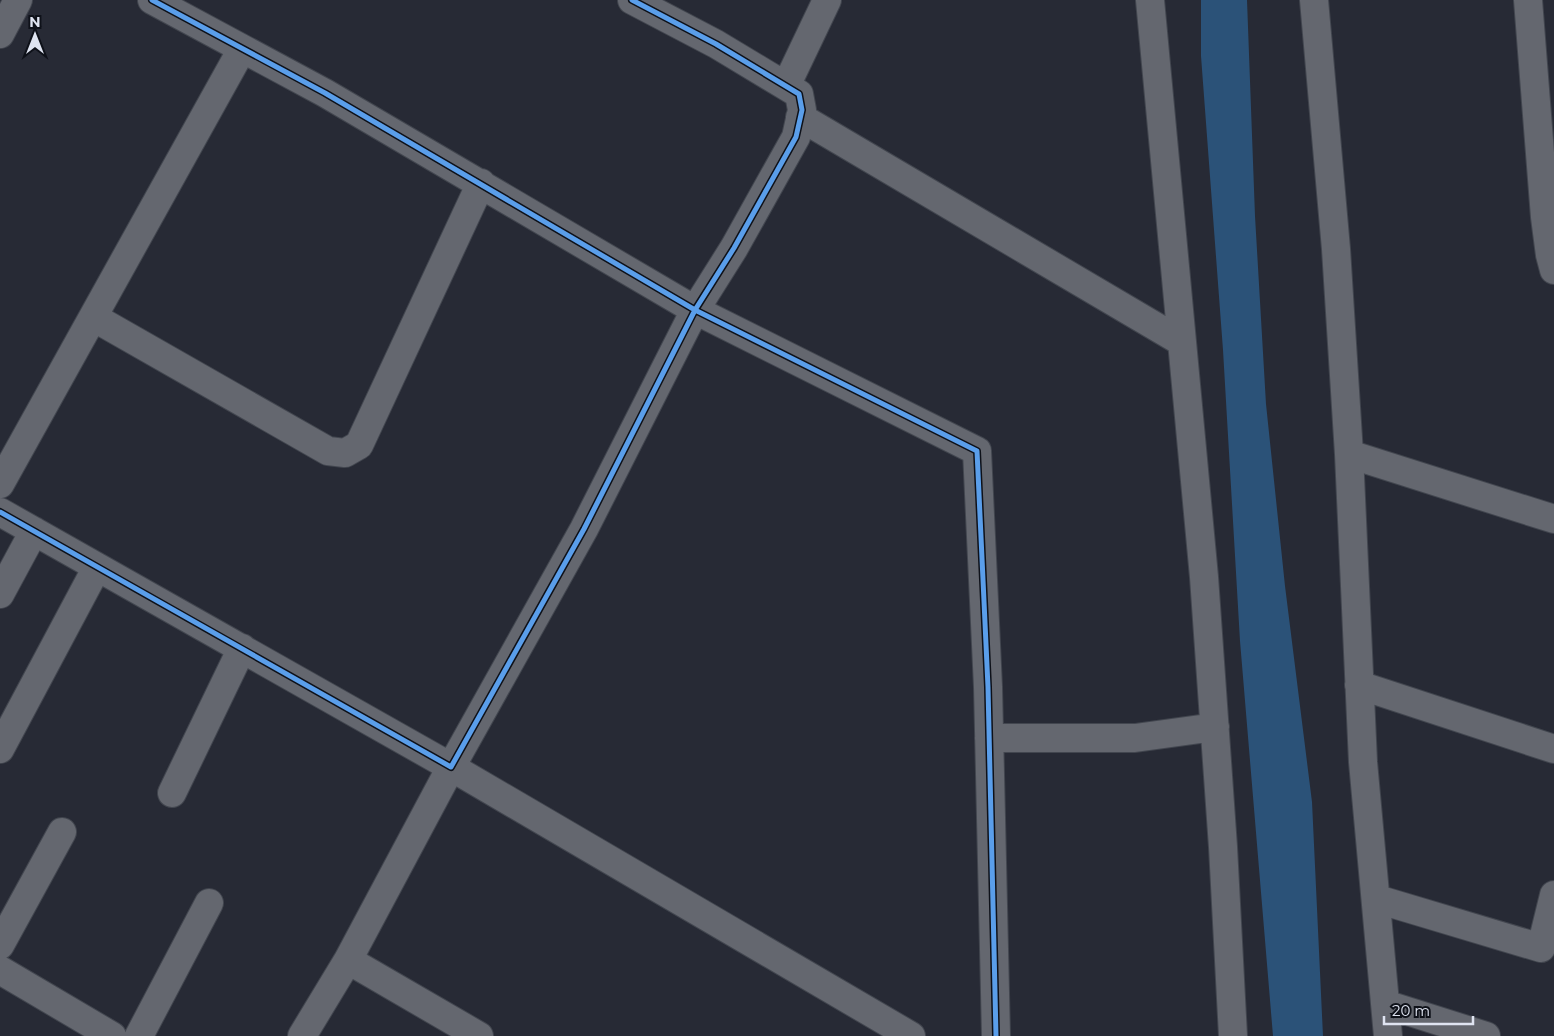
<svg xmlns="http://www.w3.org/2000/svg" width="1554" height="1036" viewBox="0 0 1554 1036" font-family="Montserrat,sans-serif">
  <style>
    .water { fill: #2b5278 }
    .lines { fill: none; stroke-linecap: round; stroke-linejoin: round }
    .minor-casing { stroke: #42464f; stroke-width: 30 }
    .minor { stroke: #64676f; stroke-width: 28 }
    .cycleway-casing { stroke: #0e1119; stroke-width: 8 }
    .cycleway { stroke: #5a9eea; stroke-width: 5 }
  </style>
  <rect width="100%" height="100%" fill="#272a35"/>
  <!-- water -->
  <path class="water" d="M 1201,0 L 1247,0 L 1255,216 L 1266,404 L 1285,586 L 1312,802 L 1323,1036 L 1273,1036 L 1240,641 L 1223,350 L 1201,56 Z"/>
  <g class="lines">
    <defs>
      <path id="minor" d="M 152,0 L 325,93 L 695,310 L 977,451 L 988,687 L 996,1036
        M 1150,0 L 1204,577 L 1223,847 L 1233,1036
        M 1314,0 L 1336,249 L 1349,454 L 1363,762 L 1388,1036
        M 1528,0 L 1545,217 L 1550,255 L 1554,270
        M 0,34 L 18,0
        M 786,86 L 827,0
        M 800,117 L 1182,342
        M 93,317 L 328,451 L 345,453 L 359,445 L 481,183
        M 1349,454 L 1554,519
        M 0,484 L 242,49
        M 0,512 L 451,767 L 584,529 L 695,310 L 734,248 L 796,137 L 802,110 L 799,94 L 716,44 L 632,0
        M 0,594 L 34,531
        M 1359,685 L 1554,749
        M 989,738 L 1135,738 L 1215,727
        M 0,749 L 97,567
        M 172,793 L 242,648
        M 1377,899 L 1541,948 L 1554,895
        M 0,945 L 62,832
        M 348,960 L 479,1036
        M 0,970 L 112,1036
        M 1385,1004 L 1486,1036
        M 139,1036 L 209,903
        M 302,1036 L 348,960 L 451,767 L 911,1036"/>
    </defs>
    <!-- minor casing -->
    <use href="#minor" class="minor-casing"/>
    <!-- minor -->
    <use href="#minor" class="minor"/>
    <defs>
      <path id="cycleway" d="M 152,0 L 325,93 L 695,310 L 977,451 L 988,687 L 996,1036
        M 0,512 L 451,767 L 584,529 L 695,310 L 734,248 L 796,137 L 802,110 L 799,94 L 716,44 L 632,0"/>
    </defs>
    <!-- cycleway casing -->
    <use href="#cycleway" class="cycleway-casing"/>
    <!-- cycleway -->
    <use href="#cycleway" class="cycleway"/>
  </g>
  <!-- north arrow -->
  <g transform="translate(35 35)" stroke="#0e1119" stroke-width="4" paint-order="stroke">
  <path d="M0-4L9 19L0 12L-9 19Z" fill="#dfe4f1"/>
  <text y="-8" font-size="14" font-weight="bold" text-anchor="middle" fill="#dfe4f1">N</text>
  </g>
  <!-- scale -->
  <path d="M1384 1016v8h89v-8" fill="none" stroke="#dfe4f1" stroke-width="2.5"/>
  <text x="1392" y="1016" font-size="15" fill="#dfe4f1" stroke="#0e1119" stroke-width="4" paint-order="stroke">20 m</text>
</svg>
